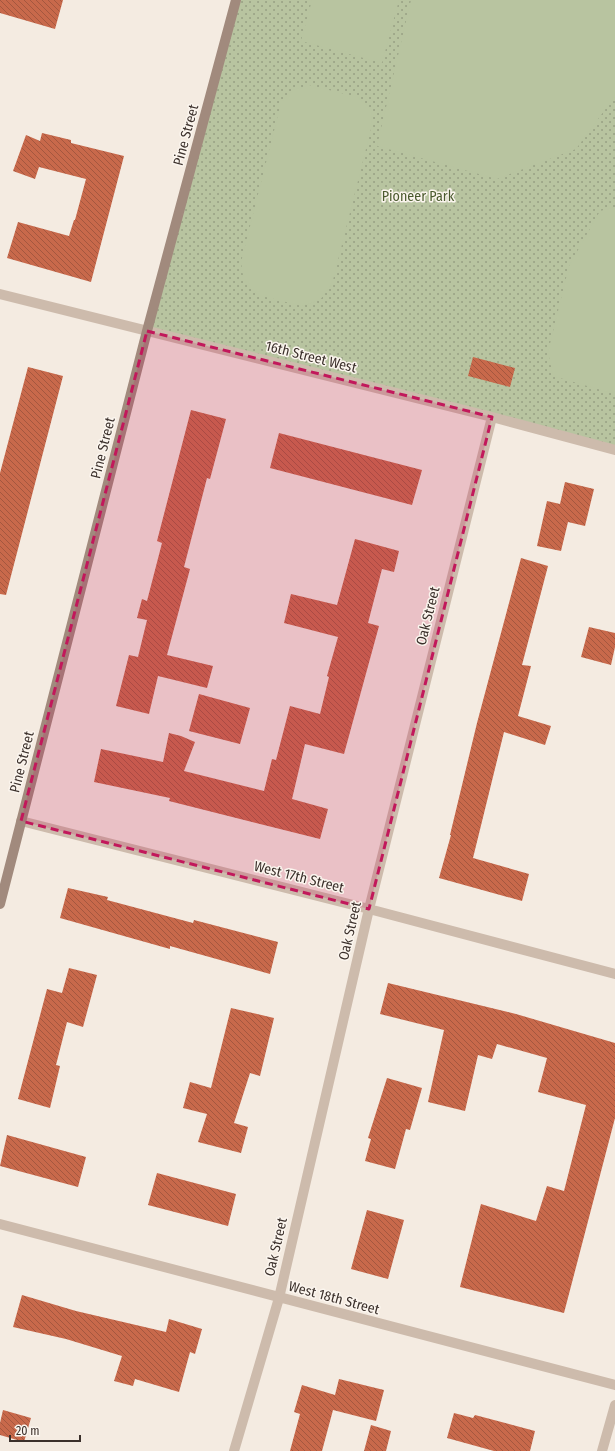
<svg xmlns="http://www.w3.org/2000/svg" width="615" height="1451" viewBox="0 0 615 1451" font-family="'Fira Sans Condensed',sans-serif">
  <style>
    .grass { fill: url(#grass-dots) }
    .pitch { fill: #b8c4a0 }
    .building { fill: url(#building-back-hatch) }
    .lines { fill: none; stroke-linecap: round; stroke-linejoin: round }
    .street { stroke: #cdbbac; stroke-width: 10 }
    .secondary { stroke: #a18a7d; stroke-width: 10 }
    .marked { fill: #c2185b; fill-opacity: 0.2; stroke: #c2185b; stroke-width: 3; stroke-dasharray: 8 5; stroke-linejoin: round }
    .labels { text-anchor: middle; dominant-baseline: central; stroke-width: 3; stroke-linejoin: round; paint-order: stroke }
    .street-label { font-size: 14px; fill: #3b302b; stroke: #fbf5ee }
    .park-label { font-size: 14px; fill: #4a5a2e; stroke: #fbf5ee }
  </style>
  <defs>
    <pattern id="grass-dots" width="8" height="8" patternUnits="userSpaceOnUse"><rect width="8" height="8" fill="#b8c4a0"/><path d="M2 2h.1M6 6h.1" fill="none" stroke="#97a083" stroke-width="1.8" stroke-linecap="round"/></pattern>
    <pattern id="building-back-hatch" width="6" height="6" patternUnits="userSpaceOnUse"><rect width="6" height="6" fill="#c8694b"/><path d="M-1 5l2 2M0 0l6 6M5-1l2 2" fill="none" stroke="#a4573f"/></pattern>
  </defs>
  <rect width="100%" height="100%" fill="#f4ebe1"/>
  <!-- grass -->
  <path class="grass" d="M 236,0 L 615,0 L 615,450 L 147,331 Z"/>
  <!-- pitch -->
  <path class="pitch" d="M 312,0 L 399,0 L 382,63 L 301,41 Z
    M 411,0 L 615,0 L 615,96 L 576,149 L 497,179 L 377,146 Z
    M 309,85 L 357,97 L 371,109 L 372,125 L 332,284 L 320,300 L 302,306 L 258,295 L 244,282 L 241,262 L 281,103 L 293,90 Z
    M 615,207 L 615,394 L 553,376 L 548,352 L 569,266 L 600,211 Z"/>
  <!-- building -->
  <path class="building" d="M 0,0 L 63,0 L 55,29 L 0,13 Z
    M 42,133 L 71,140 L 71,143 L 124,156 L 91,282 L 7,258 L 18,222 L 69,236 L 74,220 L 75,220 L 86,179 L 39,167 L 35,179 L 13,171 L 26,135 L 40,141 Z
    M 473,357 L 515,368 L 510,387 L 468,376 Z
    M 28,367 L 63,376 L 6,595 L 0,594 L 0,473 Z
    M 191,410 L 226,419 L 210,479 L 207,478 L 184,567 L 190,569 L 167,655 L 213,666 L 207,688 L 158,676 L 149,714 L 116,706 L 129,655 L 138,657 L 147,620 L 137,618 L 142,599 L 147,601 L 162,543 L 157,541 Z
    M 279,433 L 422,470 L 412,505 L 270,468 Z
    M 565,482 L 594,489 L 585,526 L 568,522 L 561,551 L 537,546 L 547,501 L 560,504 Z
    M 355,539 L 399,551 L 394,572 L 382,569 L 368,623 L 379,626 L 344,754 L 305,744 L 292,799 L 328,809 L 320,839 L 169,801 L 170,798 L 94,782 L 101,749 L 163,762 L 169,733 L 181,736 L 195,742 L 184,771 L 264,791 L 272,759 L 276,760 L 290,706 L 320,714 L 329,677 L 327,676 L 338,637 L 284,623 L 291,594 L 337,605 Z
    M 521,558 L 548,566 L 522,665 L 531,666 L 518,716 L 551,726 L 545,745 L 504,732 L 473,858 L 529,874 L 522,901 L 439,878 L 451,835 L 450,835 L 477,723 Z
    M 589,627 L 615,633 L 615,647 L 611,665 L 581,657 Z
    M 199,694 L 250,708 L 240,744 L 189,731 Z
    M 68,888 L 108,897 L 107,900 L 193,923 L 194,920 L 278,942 L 270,974 L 170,946 L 170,949 L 60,918 Z
    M 69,968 L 97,975 L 83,1027 L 67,1022 L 56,1065 L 60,1066 L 50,1108 L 18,1099 L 47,989 L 62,993 Z
    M 388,983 L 516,1014 L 615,1043 L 615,1118 L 564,1313 L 460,1287 L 481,1204 L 536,1221 L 547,1186 L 564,1191 L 586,1105 L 538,1092 L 547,1058 L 497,1044 L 492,1059 L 478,1055 L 465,1111 L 428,1102 L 444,1030 L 380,1014 Z
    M 231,1008 L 274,1018 L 260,1076 L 250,1073 L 234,1123 L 248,1127 L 241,1153 L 198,1142 L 207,1114 L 183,1108 L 190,1082 L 211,1088 Z
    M 387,1078 L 422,1088 L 410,1130 L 406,1129 L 395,1169 L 365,1161 L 371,1139 L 368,1138 Z
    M 7,1135 L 86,1157 L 78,1187 L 0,1166 Z
    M 157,1173 L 236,1194 L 228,1226 L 148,1205 Z
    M 367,1210 L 404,1220 L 388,1279 L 351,1269 Z
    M 22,1295 L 76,1311 L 166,1332 L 169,1319 L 202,1329 L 195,1354 L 190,1352 L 179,1392 L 135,1379 L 133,1386 L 114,1381 L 122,1356 L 66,1339 L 13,1327 Z
    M 339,1379 L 384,1390 L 376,1421 L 333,1410 L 322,1451 L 290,1451 L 300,1414 L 294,1412 L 302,1385 L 335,1395 Z
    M 3,1410 L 31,1418 L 24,1442 L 0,1435 L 0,1423 Z
    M 454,1413 L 473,1418 L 475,1415 L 535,1431 L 530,1451 L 494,1451 L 447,1438 Z
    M 371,1425 L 391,1431 L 386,1451 L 364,1451 Z"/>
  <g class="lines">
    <!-- street -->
    <path class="street" d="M 0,294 L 492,417 L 615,450
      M 21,821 L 369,909 L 615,974
      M 0,1224 L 615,1385
      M 234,1451 L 279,1298 L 369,909 L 492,417
      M 602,1451 L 615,1405"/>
    <!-- secondary -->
    <path class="secondary" d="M 0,904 L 147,331 L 236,0"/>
  </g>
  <!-- marked area -->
  <path class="marked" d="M 147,331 L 492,417 L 369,909 L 21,821 Z"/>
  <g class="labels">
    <!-- street labels -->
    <g class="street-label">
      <text transform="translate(186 135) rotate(-75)">Pine Street</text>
      <text transform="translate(311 357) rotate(14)">16th Street West</text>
      <text transform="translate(103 448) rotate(-76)">Pine Street</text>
      <text transform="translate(428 616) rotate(-76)">Oak Street</text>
      <text transform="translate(22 762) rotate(-76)">Pine Street</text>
      <text transform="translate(299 877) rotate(14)">West 17th Street</text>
      <text transform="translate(350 931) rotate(-77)">Oak Street</text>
      <text transform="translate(276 1247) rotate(-77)">Oak Street</text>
      <text transform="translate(334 1298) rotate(15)">West 18th Street</text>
    </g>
    <!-- park labels -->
    <g class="park-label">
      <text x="418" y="196">Pioneer Park</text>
    </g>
  </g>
  <!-- scale -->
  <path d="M10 1435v6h70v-6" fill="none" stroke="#3b302b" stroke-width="2"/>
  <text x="16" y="1435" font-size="12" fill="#3b302b" stroke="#fbf5ee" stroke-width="3" paint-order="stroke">20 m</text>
</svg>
